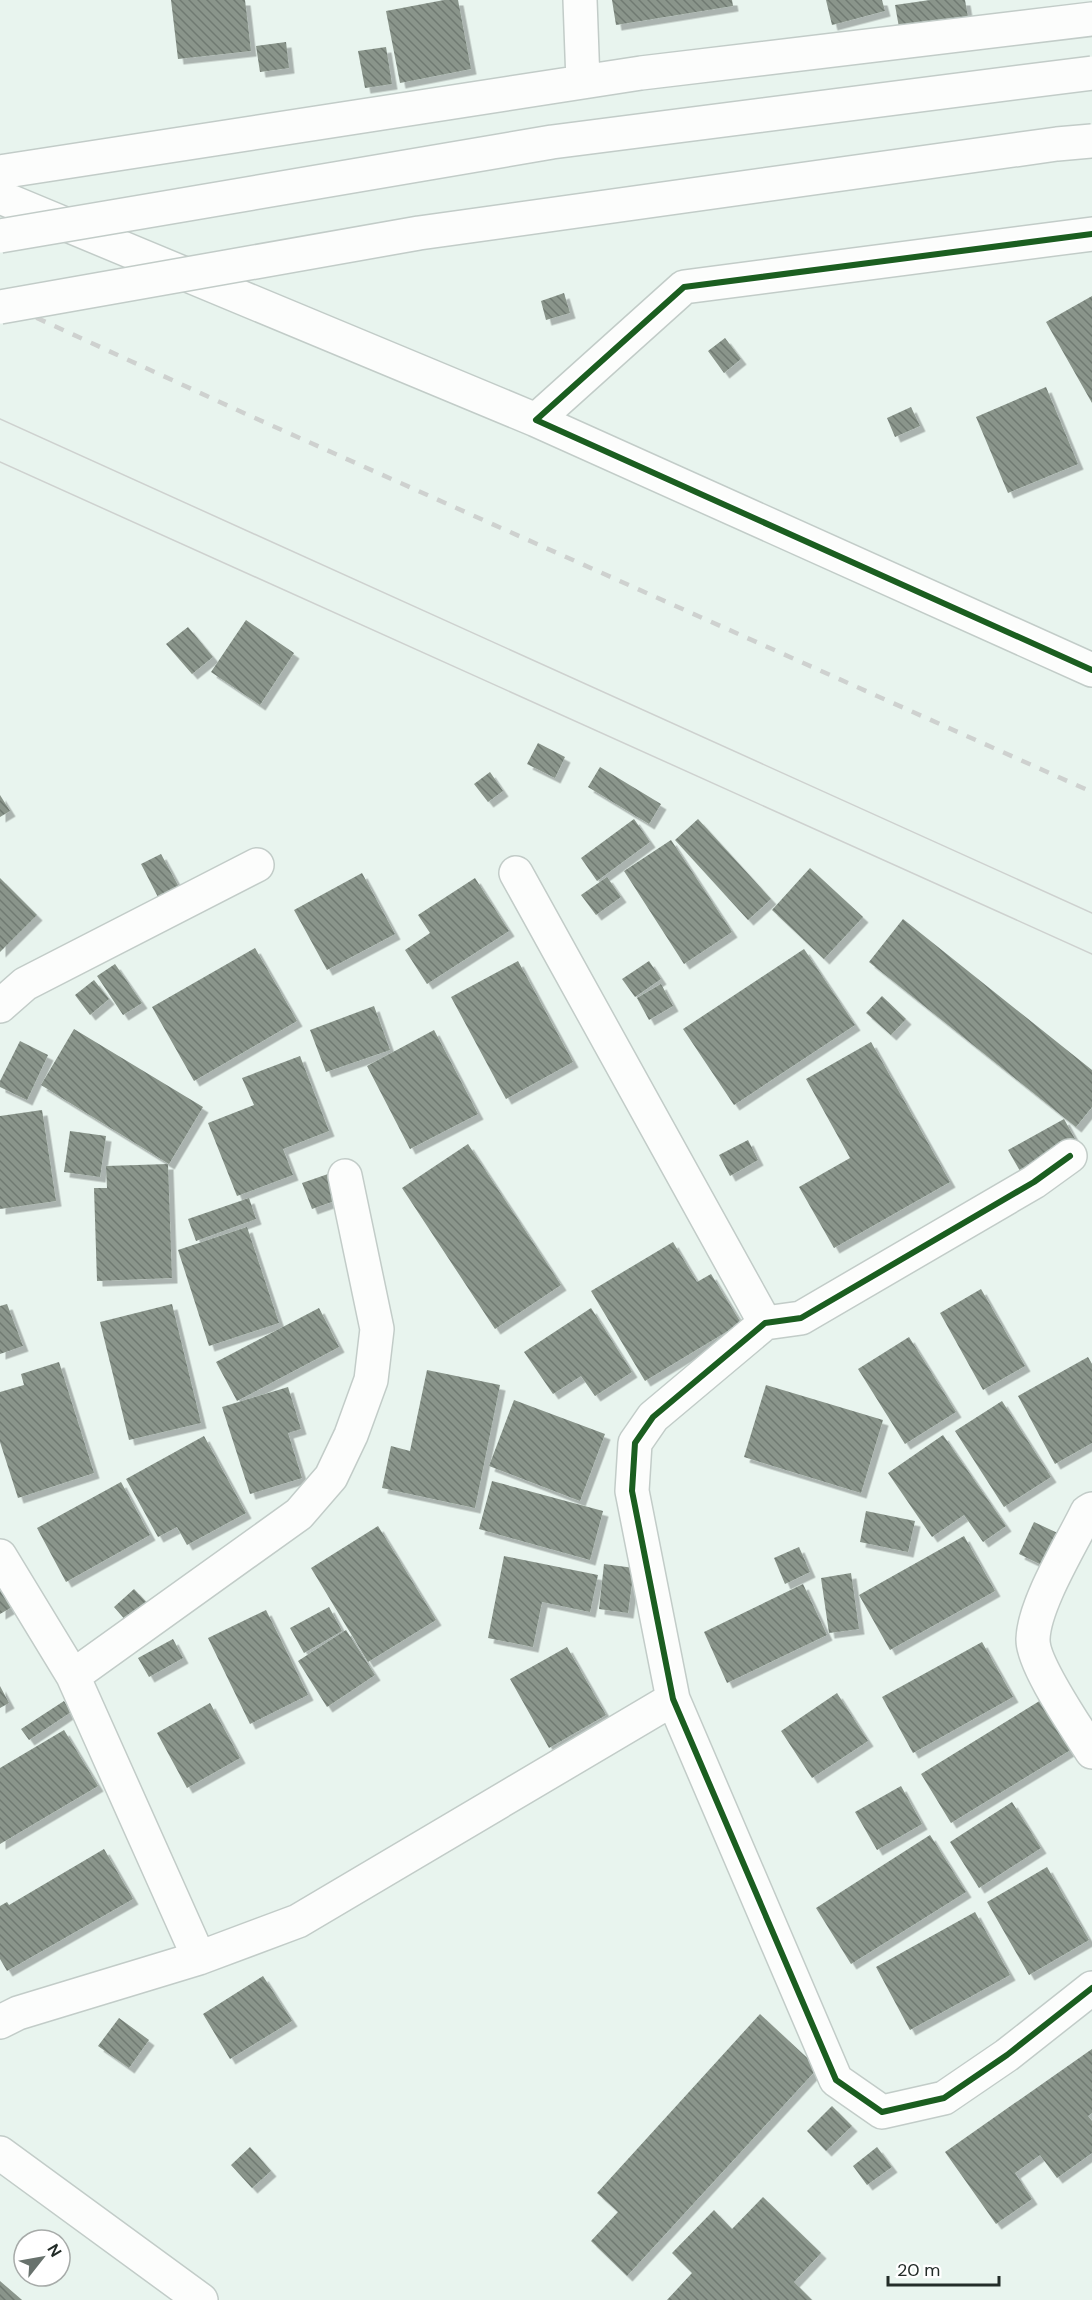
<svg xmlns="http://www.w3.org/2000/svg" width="1092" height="2300" viewBox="0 0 1092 2300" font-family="'DM Sans',sans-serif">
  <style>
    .building { fill: url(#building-back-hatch); filter: url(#shadow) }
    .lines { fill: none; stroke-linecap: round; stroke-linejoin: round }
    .minor-casing { stroke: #c2ccc8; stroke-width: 36 }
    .minor { stroke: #fcfdfc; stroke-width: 33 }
    .tram { stroke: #ced1cf; stroke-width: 1.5 }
    .rail { stroke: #ced1cf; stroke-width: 4.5; stroke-dasharray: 10 10; stroke-linecap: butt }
    .major-bridge-casing { stroke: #c2ccc8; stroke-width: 36; stroke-linecap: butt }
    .major-bridge { stroke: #fcfdfc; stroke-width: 33 }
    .cycleway-casing { stroke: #fff; stroke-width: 10 }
    .cycleway { stroke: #1b5e20; stroke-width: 6 }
  </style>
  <defs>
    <pattern id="building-back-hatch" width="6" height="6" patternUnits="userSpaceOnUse" patternTransform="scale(1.5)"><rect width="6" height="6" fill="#8a958b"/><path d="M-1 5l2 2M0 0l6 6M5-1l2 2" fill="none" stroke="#707a72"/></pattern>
    <filter id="shadow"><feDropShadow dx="5.5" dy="5.5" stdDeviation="0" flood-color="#0004"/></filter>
  </defs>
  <rect width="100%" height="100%" fill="#e8f4ee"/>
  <!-- building -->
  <path class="building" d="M 171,0 L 245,0 L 251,51 L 178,59 Z
    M 444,0 L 458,0 L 471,69 L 400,83 L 386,11 Z
    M 612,0 L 732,0 L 733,6 L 616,25 Z
    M 826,0 L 882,0 L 885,11 L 832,25 Z
    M 930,0 L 965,0 L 969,23 L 900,33 L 895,5 Z
    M 286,42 L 289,68 L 260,72 L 256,46 Z
    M 386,47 L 392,84 L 365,88 L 358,51 Z
    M 564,293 L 570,313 L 546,320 L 541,301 Z
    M 1092,296 L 1092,403 L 1046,322 Z
    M 725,338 L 741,359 L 724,373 L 708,351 Z
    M 1046,387 L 1078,464 L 1008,493 L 976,417 Z
    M 911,407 L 920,426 L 895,437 L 887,418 Z
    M 246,620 L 294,653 L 260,705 L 211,672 Z
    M 188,627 L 213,657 L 192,674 L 166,644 Z
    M 538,743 L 565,757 L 555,778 L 527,764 Z
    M 600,767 L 661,804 L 649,824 L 588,787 Z
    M 490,772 L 503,791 L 488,802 L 474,784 Z
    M 0,795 L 10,811 L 0,817 Z
    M 634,819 L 650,842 L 597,881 L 581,858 Z
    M 698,819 L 771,899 L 748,920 L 675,840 Z
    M 671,840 L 732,932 L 684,964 L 624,871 Z
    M 161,854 L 180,889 L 159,899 L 141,864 Z
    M 810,868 L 863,917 L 824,959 L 772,910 Z
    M 362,873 L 395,934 L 327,970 L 294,910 Z
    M 607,877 L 621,897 L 596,915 L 581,895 Z
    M 0,878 L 37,915 L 0,952 Z
    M 475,878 L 509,931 L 427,984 L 405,950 L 430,933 L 418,915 Z
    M 903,919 L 1092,1070 L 1092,1107 L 1076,1127 L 869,962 Z
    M 255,948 L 297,1021 L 194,1081 L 152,1007 Z
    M 804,949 L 855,1025 L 734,1105 L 683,1029 Z
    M 518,961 L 573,1062 L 506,1099 L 451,997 Z
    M 649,961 L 661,979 L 635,997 L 622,979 Z
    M 115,964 L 142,1003 L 123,1015 L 97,976 Z
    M 94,980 L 109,999 L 90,1015 L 75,995 Z
    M 661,984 L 673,1006 L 649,1020 L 637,998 Z
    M 882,996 L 906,1019 L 891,1035 L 866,1013 Z
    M 374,1006 L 390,1050 L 326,1072 L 310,1030 Z
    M 74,1029 L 203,1107 L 169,1164 L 41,1085 Z
    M 434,1030 L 478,1114 L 410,1149 L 367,1066 Z
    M 20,1041 L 48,1055 L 27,1100 L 0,1087 L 0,1081 Z
    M 871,1042 L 950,1182 L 834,1248 L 799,1187 L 850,1158 L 806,1079 Z
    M 300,1056 L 329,1131 L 283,1149 L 293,1175 L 237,1196 L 208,1123 L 254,1105 L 242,1078 Z
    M 42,1110 L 56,1201 L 0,1209 L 0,1116 Z
    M 1064,1119 L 1075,1139 L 1020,1171 L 1008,1150 Z
    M 70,1131 L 106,1136 L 100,1177 L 64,1172 Z
    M 748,1140 L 758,1160 L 730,1176 L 719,1155 Z
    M 468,1144 L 561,1285 L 495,1329 L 402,1188 Z
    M 168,1164 L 172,1278 L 97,1281 L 94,1188 L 107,1188 L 106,1166 Z
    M 328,1174 L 337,1200 L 312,1209 L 302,1183 Z
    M 249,1198 L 256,1219 L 196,1241 L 188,1219 Z
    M 247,1227 L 279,1323 L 209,1346 L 178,1250 Z
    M 673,1242 L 697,1282 L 711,1274 L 741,1323 L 645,1381 L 591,1291 Z
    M 981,1289 L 1025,1366 L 983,1390 L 940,1313 Z
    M 7,1304 L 23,1346 L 0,1354 L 0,1306 Z
    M 172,1304 L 201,1423 L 129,1440 L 100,1322 Z
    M 319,1308 L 339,1347 L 237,1401 L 216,1362 Z
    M 591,1308 L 632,1372 L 595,1396 L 581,1376 L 553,1394 L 524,1352 Z
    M 909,1337 L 956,1412 L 905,1444 L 858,1369 Z
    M 1088,1357 L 1092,1364 L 1092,1443 L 1055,1464 L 1018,1396 Z
    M 59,1362 L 94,1473 L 18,1498 L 0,1442 L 0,1392 L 24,1385 L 21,1374 Z
    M 427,1370 L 500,1385 L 475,1508 L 382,1488 L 391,1446 L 410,1451 Z
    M 766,1385 L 883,1420 L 861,1493 L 744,1457 Z
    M 288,1387 L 301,1429 L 288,1433 L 302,1478 L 250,1494 L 222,1407 Z
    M 514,1400 L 605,1434 L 580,1501 L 489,1466 Z
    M 1002,1401 L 1051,1477 L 1004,1507 L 955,1431 Z
    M 943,1435 L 1006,1526 L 983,1542 L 964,1515 L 932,1537 L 888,1473 Z
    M 204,1436 L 246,1513 L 187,1545 L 177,1527 L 158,1537 L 126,1479 Z
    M 492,1481 L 603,1511 L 590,1560 L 479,1529 Z
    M 121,1482 L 150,1535 L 66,1582 L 37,1528 Z
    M 866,1511 L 915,1521 L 908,1552 L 860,1542 Z
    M 1034,1522 L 1064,1536 L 1048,1568 L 1019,1554 Z
    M 378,1526 L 436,1620 L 368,1662 L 311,1568 Z
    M 964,1536 L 995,1591 L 890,1650 L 859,1595 Z
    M 799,1547 L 810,1572 L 785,1584 L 774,1558 Z
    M 504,1556 L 598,1575 L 590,1612 L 542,1602 L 533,1647 L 488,1638 Z
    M 604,1564 L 634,1568 L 628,1613 L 599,1609 Z
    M 851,1573 L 859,1629 L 829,1633 L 821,1578 Z
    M 803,1584 L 827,1635 L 727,1683 L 704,1632 Z
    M 0,1585 L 12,1607 L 0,1614 Z
    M 134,1589 L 150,1606 L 129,1624 L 114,1607 Z
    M 329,1607 L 342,1631 L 304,1653 L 290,1628 Z
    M 266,1610 L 308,1695 L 250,1724 L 208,1638 Z
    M 346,1630 L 375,1675 L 327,1707 L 298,1661 Z
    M 173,1639 L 183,1658 L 149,1677 L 138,1658 Z
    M 982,1642 L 1013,1697 L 913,1753 L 882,1697 Z
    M 567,1647 L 606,1715 L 549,1748 L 510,1679 Z
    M 0,1686 L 9,1703 L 0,1708 Z
    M 837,1693 L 868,1741 L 812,1778 L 781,1731 Z
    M 1046,1697 L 1077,1746 L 951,1823 L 921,1774 Z
    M 64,1701 L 71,1712 L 29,1740 L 21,1729 Z
    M 210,1703 L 240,1758 L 187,1788 L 157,1733 Z
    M 64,1730 L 98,1786 L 0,1844 L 0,1768 Z
    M 901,1786 L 922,1824 L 877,1850 L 855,1812 Z
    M 1012,1802 L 1041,1848 L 979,1888 L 950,1842 Z
    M 930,1835 L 966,1892 L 851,1964 L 816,1908 Z
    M 104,1849 L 133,1899 L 7,1971 L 0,1959 L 0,1906 L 7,1902 L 9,1905 Z
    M 1047,1867 L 1089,1940 L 1029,1975 L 987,1902 Z
    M 975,1912 L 1010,1975 L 910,2030 L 876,1967 Z
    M 263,1976 L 292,2021 L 230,2059 L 203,2014 Z
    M 760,2014 L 818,2068 L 627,2276 L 591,2241 L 618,2212 L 597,2193 Z
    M 119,2018 L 149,2040 L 129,2068 L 98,2046 Z
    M 1092,2049 L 1092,2113 L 1088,2116 L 1092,2121 L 1092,2153 L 1057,2178 L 1040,2155 L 1015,2173 L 1032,2199 L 996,2224 L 945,2152 Z
    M 832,2106 L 852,2126 L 826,2151 L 807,2131 Z
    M 250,2147 L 271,2171 L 252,2188 L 231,2165 Z
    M 877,2147 L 892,2167 L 867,2185 L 853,2166 Z
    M 763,2197 L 821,2253 L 794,2282 L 812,2300 L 667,2300 L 692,2273 L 672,2253 L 714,2210 L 732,2229 Z
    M 0,2281 L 22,2300 L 0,2300 Z"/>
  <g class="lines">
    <defs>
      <path id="minor" d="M 580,0 L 583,82
        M 0,172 L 641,73 L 1092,19
        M 0,197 L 536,420
        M 1092,234 L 684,287 L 536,420 L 1092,670
        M 516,873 L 765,1323
        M 0,1006 L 25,984 L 257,865
        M 1070,1156 L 1034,1182 L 801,1318 L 765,1323 L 653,1417 L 635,1443 L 632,1491 L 673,1699 L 836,2080 L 882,2112 L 944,2098 L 1007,2055 L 1092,1988
        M 1092,1509 L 1087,1512 C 1071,1545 1034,1604 1033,1639 C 1032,1664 1077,1728 1092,1752
        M 0,1556 L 73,1676 L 199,1958
        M 73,1676 L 299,1514 L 331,1477 L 351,1435 L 371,1380 L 377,1329 L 345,1176
        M 0,2022 L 18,2013 L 199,1958 L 298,1921 L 673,1699
        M 0,2153 L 201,2300"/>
    </defs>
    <!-- minor casing -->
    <use href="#minor" class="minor-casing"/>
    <!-- minor -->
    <use href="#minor" class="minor"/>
    <!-- tram -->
    <path class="tram" d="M 0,419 L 1092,913
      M 0,462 L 1092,954"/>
    <!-- rail -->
    <path class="rail" d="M 0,301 L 246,414 L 1092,792"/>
    <defs>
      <path id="major-bridge" d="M 0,236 L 552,142 L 1092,73
        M 0,307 L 419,233 L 1057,144 L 1092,141"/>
    </defs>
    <!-- major-bridge casing -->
    <use href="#major-bridge" class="major-bridge-casing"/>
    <!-- major-bridge -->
    <use href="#major-bridge" class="major-bridge"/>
    <defs>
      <path id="cycleway" d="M 1092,234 L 684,287 L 536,420 L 1092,670
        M 1070,1156 L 1034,1182 L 801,1318 L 765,1323 L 653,1417 L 635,1443 L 632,1491 L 673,1699 L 836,2080 L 882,2112 L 944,2098 L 1007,2055 L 1092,1988"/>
    </defs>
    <!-- cycleway casing -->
    <use href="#cycleway" class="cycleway-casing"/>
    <!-- cycleway -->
    <use href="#cycleway" class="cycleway"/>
  </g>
  <!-- north arrow -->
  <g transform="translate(42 2258) rotate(59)"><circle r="28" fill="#ffffff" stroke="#a7aba9" stroke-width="1.5"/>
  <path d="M0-4.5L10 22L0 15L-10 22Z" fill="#68726d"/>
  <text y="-9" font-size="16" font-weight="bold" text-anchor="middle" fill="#232c28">N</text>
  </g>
  <!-- scale -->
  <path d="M888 2276v9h111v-9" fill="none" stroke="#232c28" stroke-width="3"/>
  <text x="897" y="2276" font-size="18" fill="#232c28" stroke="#ffffff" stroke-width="4.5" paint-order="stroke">20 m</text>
</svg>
